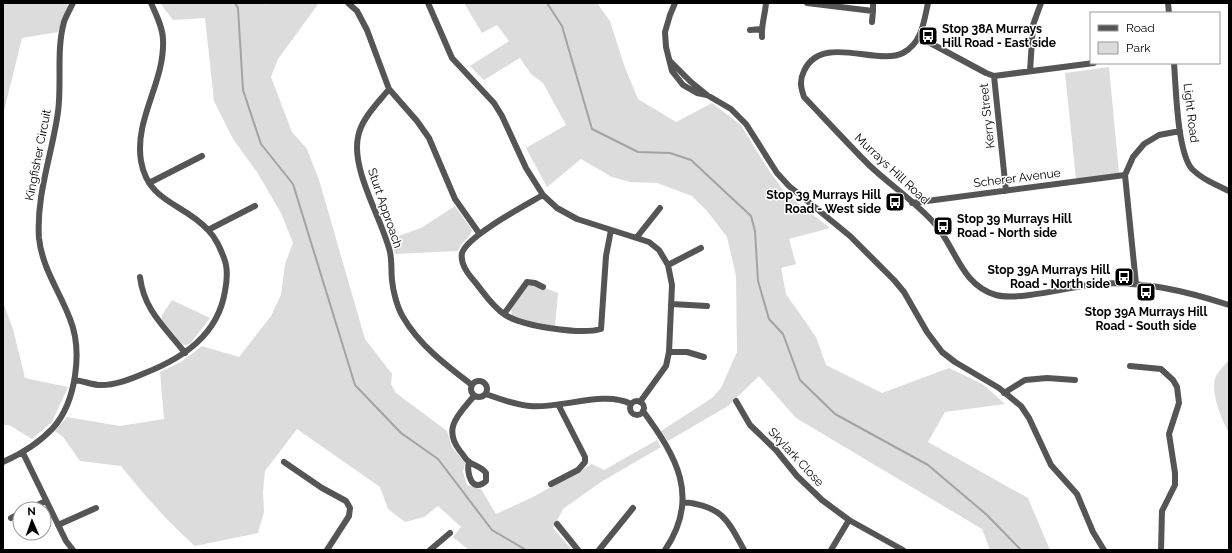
<svg xmlns="http://www.w3.org/2000/svg" width="1232" height="553" viewBox="0 0 1232 553" font-family="Raleway,sans-serif">
  <style>
    .green { fill: #dcdcdc }
    .lines { fill: none; stroke-linecap: round; stroke-linejoin: round }
    .stream { stroke: #a3a3a3; stroke-width: 2 }
    .minor { stroke: #555; stroke-width: 6 }
    .labels { text-anchor: middle; dominant-baseline: central; stroke-width: 3; stroke-linejoin: round; paint-order: stroke }
    .poi-label { font-size: 12px; font-weight: bold; fill: #000; stroke: #fff; text-anchor: start }
    .street-label { font-size: 12px; fill: #000; stroke: #fff }
  </style>
  <rect width="100%" height="100%" fill="#fff"/>
  <!-- green -->
  <path class="green" d="M 3,3 L 69,3 L 58,32 L 22,38 L 3,115 Z
    M 160,3 L 265,3 L 266,5 L 270,3 L 319,3 L 278,59 L 271,77 L 292,132 L 307,149 L 319,180 L 365,339 L 392,374 L 391,384 L 396,393 L 447,431 L 452,447 L 465,463 L 463,472 L 467,485 L 481,489 L 496,514 L 533,497 L 592,464 L 604,470 L 657,440 L 661,447 L 601,482 L 563,509 L 553,528 L 572,550 L 469,550 L 453,537 L 461,527 L 438,506 L 424,517 L 405,522 L 388,509 L 380,487 L 297,429 L 265,471 L 263,492 L 264,512 L 258,533 L 195,546 C 168,522 144,495 121,466 L 80,461 L 63,437 L 55,431 L 67,417 L 120,426 L 164,419 L 160,372 L 181,362 L 202,346 L 239,357 L 271,316 L 281,295 L 285,264 L 293,243 L 281,213 L 257,172 L 233,139 L 214,101 L 205,18 L 173,20 Z
    M 464,3 L 597,3 L 610,21 L 624,65 L 638,99 L 676,122 L 712,103 L 741,125 L 766,166 L 785,193 L 830,228 L 789,239 L 796,264 L 781,268 L 786,294 L 816,337 L 826,365 L 882,393 L 949,368 L 984,385 L 1005,404 L 945,412 L 928,442 L 1028,498 L 1050,550 L 990,550 L 982,529 L 796,418 L 759,376 L 728,406 L 668,441 L 661,431 L 712,398 L 721,388 L 737,352 L 736,276 L 727,237 L 707,211 L 692,196 L 657,183 L 630,182 L 612,177 L 581,159 L 547,187 L 526,148 L 566,125 L 543,83 L 531,74 L 520,58 L 484,80 L 470,66 L 509,41 L 497,25 L 482,33 Z
    M 1109,67 L 1119,173 L 1076,179 L 1065,73 Z
    M 455,206 L 472,230 C 470,239 460,242 458,251 L 395,254 L 390,239 L 421,228 Z
    M 530,282 L 558,293 L 555,326 L 518,319 L 512,316 L 511,309 Z
    M 172,300 L 210,318 L 190,344 L 185,345 L 182,344 L 162,320 L 162,315 Z
    M 3,302 L 13,329 L 25,378 L 68,387 L 52,422 L 32,439 L 9,425 L 3,425 Z
    M 1227,362 L 1229,362 L 1229,433 C 1222,420 1208,389 1217,374 C 1220,370 1224,366 1227,362 Z"/>
  <g class="lines">
    <!-- stream -->
    <path class="stream" d="M 235,3 L 238,8 L 243,90 L 261,144 L 293,184 L 355,385 L 401,433 L 438,459 L 492,530 L 526,550
      M 547,3 L 562,26 L 592,129 L 638,152 L 670,153 L 691,160 L 751,216 L 755,231 L 758,281 L 769,319 L 783,334 L 800,380 L 835,414 L 928,465 L 987,515 L 1021,550"/>
    <!-- minor -->
    <path class="minor" d="M 348,3 L 357,11 L 367,30 L 389,89 L 417,121 L 429,138 L 455,199 L 479,233
      M 428,3 L 452,58 L 494,103 L 502,116 L 526,168 L 543,195 L 557,208 L 577,219 L 649,242 L 659,250 L 668,265 L 672,285 L 669,352 L 666,366 L 640,402
      M 675,3 L 670,15 L 665,32 L 666,47 L 672,71 L 683,85 L 697,93 L 707,95
      M 807,3 L 873,11 L 873,3
      M 928,3 C 924,21 922,43 903,53 C 877,66 821,33 804,71 C 799,81 801,88 804,97 C 826,120 847,143 869,165 C 890,185 916,202 935,224 C 956,248 961,285 996,295 C 1018,301 1070,287 1095,284 C 1140,280 1186,291 1229,305
      M 1168,3 L 1169,13
      M 872,22 L 873,11
      M 750,30 L 762,29
      M 762,37 C 761,26 765,15 766,3
      M 919,37 L 986,73 L 994,76 L 1006,191
      M 670,61 L 691,82 L 707,95 L 731,109 L 746,124 L 777,173 L 789,186 L 850,236 L 894,280 L 904,292 L 927,332 L 942,352 L 955,362 L 999,388 L 1021,406 L 1029,418 L 1051,465 L 1077,494 L 1093,532 L 1104,550
      M 1174,63 C 1176,87 1177,152 1192,169 C 1202,179 1216,185 1229,191
      M 1030,71 L 1033,25 L 1041,3
      M 994,76 L 1094,63
      M 389,89 C 378,103 361,119 358,137 C 351,170 382,219 390,252 C 392,261 391,271 392,280 C 393,291 397,307 403,317 C 419,345 447,366 472,385
      M 149,183 L 202,156
      M 543,195 C 526,205 467,236 462,253 C 460,264 468,274 475,282 C 484,293 492,306 504,314 C 520,326 581,335 601,329 L 606,256 L 611,230
      M 912,203 L 1125,175
      M 208,230 L 255,206
      M 637,237 L 660,208
      M 668,265 L 701,248
      M 140,277 C 144,311 166,328 185,353
      M 1136,284 L 1125,175 L 1133,157 L 1144,144 L 1159,135 L 1180,131
      M 671,304 L 707,306
      M 504,314 L 527,282 L 535,283 L 543,287
      M 669,352 L 687,352 L 704,357
      M 1130,366 L 1161,369 L 1173,380 L 1177,387 L 1179,403 L 1169,434 L 1175,473 L 1175,485 L 1162,511 L 1161,550
      M 75,380 C 82,381 91,384 98,385 C 114,386 131,379 145,373 C 183,358 218,335 225,291 C 227,281 228,268 224,258 C 220,248 216,238 208,230 C 184,203 148,203 141,161 C 134,119 165,82 163,40 C 163,28 156,14 151,3
      M471 389a8 8 0 1 1 16 0a8 8 0 1 1-16 0Z
      M 1004,393 L 1025,380 L 1047,378 L 1075,380
      M 486,394 C 500,399 515,405 530,406 C 561,409 604,390 631,404
      M 736,401 L 750,425 L 776,450 L 797,476 L 822,500 L 849,520 L 903,550
      M630 408a7 7 0 1 1 14 0a7 7 0 1 1-14 0Z
      M 643,411 C 676,456 701,497 665,550
      M 23,453 L 66,541 L 73,550
      M 3,462 C 21,454 39,443 53,428 C 76,402 83,351 70,319 C 60,292 42,268 39,238 C 36,195 52,155 58,112 C 62,83 56,51 64,22 C 66,16 70,9 73,3
      M 284,462 L 322,488 L 346,501 L 350,508 L 349,516 L 327,550
      M 469,462 C 466,473 472,494 486,481 L 486,473 C 481,466 474,466 468,461 C 465,459 463,454 460,451 C 442,428 459,414 474,396
      M 551,484 L 578,470 L 585,462 L 585,457 L 559,406
      M 683,502 C 721,506 727,518 744,550
      M 29,509 L 46,501
      M 11,518 L 20,513
      M 557,524 L 578,550
      M 58,525 L 96,508
      M 430,550 L 450,533
      M 599,550 L 633,508
      M 831,550 L 849,520"/>
  </g>
  <!-- icons -->
  <defs>
    <symbol id="bus-square" viewBox="-11 -11 22 22"><rect x="-9" y="-9" width="18" height="18" rx="4" fill="#000" stroke="#fff"/><path d="M-5-6H5V4H4V6H2V4H-2V6H-4V4H-5ZM-3.5-4V0h7V-4ZM-3.5 1.2v1.5H-2V1.2ZM2 1.2v1.5H3.5V1.2Z" fill="#fff"/></symbol>
  </defs>
  <g fill-rule="evenodd">
    <use href="#bus-square" x="917" y="25" width="22" height="22"/>
    <use href="#bus-square" x="884" y="191" width="22" height="22"/>
    <use href="#bus-square" x="932" y="215" width="22" height="22"/>
    <use href="#bus-square" x="1113" y="266" width="22" height="22"/>
    <use href="#bus-square" x="1135" y="281" width="22" height="22"/>
  </g>
  <g class="labels">
    <!-- poi labels -->
    <g class="poi-label">
      <text x="942" y="29">Stop 38A Murrays<tspan x="942" dy="14">Hill Road - East side</tspan></text>
      <text x="881" y="195" text-anchor="end">Stop 39 Murrays Hill<tspan x="881" dy="14">Road - West side</tspan></text>
      <text x="957" y="219">Stop 39 Murrays Hill<tspan x="957" dy="14">Road - North side</tspan></text>
      <text x="1110" y="270" text-anchor="end">Stop 39A Murrays Hill<tspan x="1110" dy="14">Road - North side</tspan></text>
      <text x="1146" y="312" text-anchor="middle">Stop 39A Murrays Hill<tspan x="1146" dy="14">Road - South side</tspan></text>
    </g>
    <!-- street labels -->
    <g class="street-label">
      <text transform="translate(1191 113) rotate(83)">Light Road</text>
      <text transform="translate(987 116) rotate(-96)">Kerry Street</text>
      <text transform="translate(38 155) rotate(-79)">Kingfisher Circuit</text>
      <text transform="translate(892 169) rotate(43)">Murrays Hill Road</text>
      <text transform="translate(1017 178) rotate(-7)">Scherer Avenue</text>
      <text transform="translate(385 208) rotate(71)">Sturt Approach</text>
      <text transform="translate(796 457) rotate(47)">Skylark Close</text>
    </g>
  </g>
  <!-- border -->
  <rect width="1232" height="553" fill="none" stroke="#000000" stroke-width="8"/>
  <!-- legend -->
  <rect x="1090" y="12" width="130" height="52" fill="#ffffff" stroke="#999999"/>
  <rect x="1098" y="25" width="20" height="6" fill="#555555" stroke="#999999"/>
  <text x="1126" y="32" font-size="12" fill="#000000">Road</text>
  <rect x="1098" y="42" width="20" height="12" fill="#dcdcdc" stroke="#999999"/>
  <text x="1126" y="52" font-size="12" fill="#000000">Park</text>
  <!-- north arrow -->
  <g transform="translate(32 521) rotate(358)"><circle r="19" fill="#ffffff" stroke="#999999"/>
  <path d="M0-3L7 15L0 10L-7 15Z" fill="#000000"/>
  <text y="-6" font-size="11" font-weight="bold" text-anchor="middle" fill="#000000">N</text>
  </g>
</svg>
